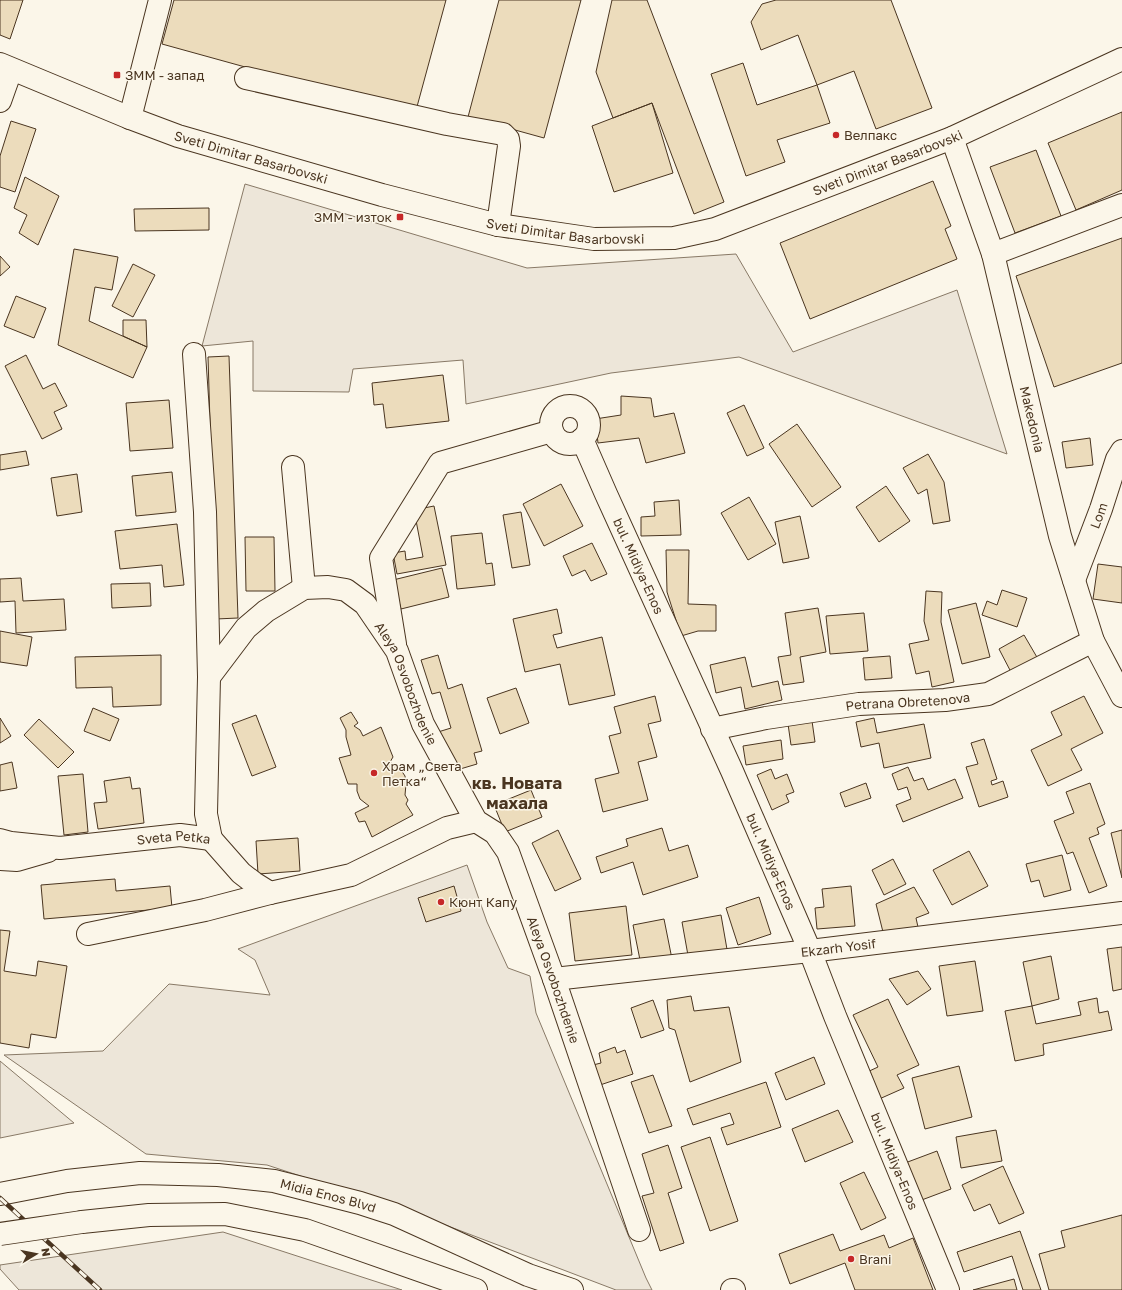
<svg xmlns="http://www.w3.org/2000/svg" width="1122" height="1290" viewBox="0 0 1122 1290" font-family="'Golos Text',sans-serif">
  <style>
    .green { fill: #ede6d9; stroke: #887966 }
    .building { fill: #ecdcbc; stroke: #4a3520 }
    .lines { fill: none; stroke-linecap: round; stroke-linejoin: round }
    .minor-casing { stroke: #4a3520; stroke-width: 24 }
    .major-casing { stroke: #4a3520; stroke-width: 24 }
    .minor { stroke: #fbf6e9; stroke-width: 22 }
    .major { stroke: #fbf6e9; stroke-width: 22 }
    .rail-casing { stroke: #4a3520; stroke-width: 4.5 }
    .rail { stroke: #fbf6e9; stroke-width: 3; stroke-dasharray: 9; stroke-linecap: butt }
    .major-bridge-casing { stroke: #4a3520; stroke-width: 24; stroke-linecap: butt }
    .major-bridge { stroke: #fbf6e9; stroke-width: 22 }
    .poi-dot { fill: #c62828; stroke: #fbf6e9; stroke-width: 1.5 }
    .labels { text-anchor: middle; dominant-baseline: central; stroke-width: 3; stroke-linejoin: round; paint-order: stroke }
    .poi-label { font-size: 13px; fill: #4a3520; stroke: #fbf6e9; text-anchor: start }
    .street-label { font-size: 13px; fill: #4a3520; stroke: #fbf6e9 }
    .district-label { font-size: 17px; font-weight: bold; fill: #4a3520; stroke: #fbf6e9 }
  </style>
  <rect width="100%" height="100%" fill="#fbf6e9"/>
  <!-- green -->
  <path class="green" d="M 245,184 L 527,268 L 736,254 L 793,352 L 957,290 L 1007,454 L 739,357 L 611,373 L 466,404 L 463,360 L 353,369 L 349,392 L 253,391 L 253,341 L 202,346 Z
    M 467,865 L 487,922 L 508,968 L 530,976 L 536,1013 L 646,1278 L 652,1290 L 616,1290 L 419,1215 L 267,1165 L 146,1154 L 4,1055 L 103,1051 L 169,984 L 270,995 L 255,960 L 238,949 Z
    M 0,1061 L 74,1123 L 0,1138 Z
    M 223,1232 L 402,1290 L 19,1290 L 0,1269 L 0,1265 Z"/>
  <!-- building -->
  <path class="building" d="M 0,0 L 23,0 L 10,39 L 0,35 Z
    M 174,0 L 446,0 L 415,114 L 162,44 Z
    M 499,0 L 581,0 L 544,138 L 468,117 Z
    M 612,0 L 647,0 L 724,202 L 694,214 L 652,103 L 613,118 L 596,72 Z
    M 776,0 L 891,0 L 932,108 L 876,129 L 854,71 L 817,85 L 798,35 L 761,50 L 751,22 L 762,4 Z
    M 743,63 L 757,105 L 817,85 L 830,123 L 777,140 L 785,162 L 746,176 L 711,74 Z
    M 652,103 L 673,173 L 614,192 L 592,126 Z
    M 1122,112 L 1122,190 L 1076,210 L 1048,143 Z
    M 11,121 L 36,129 L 15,192 L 0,187 L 0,156 Z
    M 1036,150 L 1061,216 L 1015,233 L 990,167 Z
    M 25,177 L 59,196 L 38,245 L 19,233 L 27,215 L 14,208 Z
    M 933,181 L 951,226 L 945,229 L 957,259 L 810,319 L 780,243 Z
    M 209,208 L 209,230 L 135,231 L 134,209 Z
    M 1122,238 L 1122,363 L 1054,387 L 1016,276 Z
    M 74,249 L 118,257 L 112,290 L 95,287 L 89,321 L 147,347 L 133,378 L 58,345 Z
    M 0,256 L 10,267 L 0,276 Z
    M 133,264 L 155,275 L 133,317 L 112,306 Z
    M 16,296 L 46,308 L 34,338 L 4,326 Z
    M 123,320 L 146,320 L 147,347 L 123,336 Z
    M 26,355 L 43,389 L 55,383 L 67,406 L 54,412 L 62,429 L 42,439 L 5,366 Z
    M 229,356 L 238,618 L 216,619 L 208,357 Z
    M 443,375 L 449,421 L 386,428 L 383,404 L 374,405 L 372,383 Z
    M 621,396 L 651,398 L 654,417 L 674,413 L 685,453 L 646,463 L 639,438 L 598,443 L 595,419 L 621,415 Z
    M 169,400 L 173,448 L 130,451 L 126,403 Z
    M 744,405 L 764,448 L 747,456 L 727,413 Z
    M 797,424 L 841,487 L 812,507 L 769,444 Z
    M 1090,438 L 1093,465 L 1066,468 L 1062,442 Z
    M 26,451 L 29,465 L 0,470 L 0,455 Z
    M 928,454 L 944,482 L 950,521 L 933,524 L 927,489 L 918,494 L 903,468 Z
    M 172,472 L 176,512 L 136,516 L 132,476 Z
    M 77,474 L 82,512 L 57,516 L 51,478 Z
    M 561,484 L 583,526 L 544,546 L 523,504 Z
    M 886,486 L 910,521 L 879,542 L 856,507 Z
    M 749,497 L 776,544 L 748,560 L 721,513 Z
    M 679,500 L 681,535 L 641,536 L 641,517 L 655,516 L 654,502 Z
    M 434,506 L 446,565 L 397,574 L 393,553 L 405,551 L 406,560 L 423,557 L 414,510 Z
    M 521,512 L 530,565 L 512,568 L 503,515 Z
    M 800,516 L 809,558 L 783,563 L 775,522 Z
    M 177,524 L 184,585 L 164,587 L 162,565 L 120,569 L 115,531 Z
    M 482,533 L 486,564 L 492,563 L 495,585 L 457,589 L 451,536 Z
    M 245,537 L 274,537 L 275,591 L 246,591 Z
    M 592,543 L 607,574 L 591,581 L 585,570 L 572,576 L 563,556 Z
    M 666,550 L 689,550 L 688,604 L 716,605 L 716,631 L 698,631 L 681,636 L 667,592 Z
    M 1098,564 L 1122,567 L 1122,603 L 1093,599 Z
    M 442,568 L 449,597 L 401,609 L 393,580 Z
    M 21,578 L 23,601 L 64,599 L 66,630 L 16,633 L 15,601 L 0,602 L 0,579 Z
    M 150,583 L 151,606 L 112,608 L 111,584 Z
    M 1002,590 L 1027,598 L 1017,627 L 982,615 L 987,601 L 997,605 Z
    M 926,591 L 942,592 L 941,622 L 954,682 L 932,687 L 929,671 L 916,674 L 909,644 L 929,640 L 924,621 Z
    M 976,603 L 990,657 L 962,664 L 948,610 Z
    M 818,608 L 826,652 L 800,657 L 804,682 L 783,685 L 778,657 L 791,655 L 785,613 Z
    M 557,609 L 562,633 L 553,635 L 557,648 L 602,637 L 615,695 L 569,705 L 560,664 L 525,672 L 513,619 Z
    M 864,613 L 868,651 L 830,654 L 826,616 Z
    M 0,631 L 32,637 L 27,666 L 0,662 Z
    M 1024,635 L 1038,659 L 1012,674 L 999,649 Z
    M 161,655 L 161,705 L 113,707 L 112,687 L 76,688 L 75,657 Z
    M 438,655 L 448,689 L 462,684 L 482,751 L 474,753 L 477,764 L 450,772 L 438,732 L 451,728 L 440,692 L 432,694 L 421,660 Z
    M 890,656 L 892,678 L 865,680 L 863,658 Z
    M 745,657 L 752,687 L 778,681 L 782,700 L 745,709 L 741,687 L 716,693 L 710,665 Z
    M 516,688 L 529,723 L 500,734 L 487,698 Z
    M 655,696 L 661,721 L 648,724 L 657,757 L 638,762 L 648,800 L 603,812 L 595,779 L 619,773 L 609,736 L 621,733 L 614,707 Z
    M 1084,696 L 1103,733 L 1071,749 L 1082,770 L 1048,786 L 1031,750 L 1062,735 L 1051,712 Z
    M 93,708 L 119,719 L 110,741 L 84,731 Z
    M 351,712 L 358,723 L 354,726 L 360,730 L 363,736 L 381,727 L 393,757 L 390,762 L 401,770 L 405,776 L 406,784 L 405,795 L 408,800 L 406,804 L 413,815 L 372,837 L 365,821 L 359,822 L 355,813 L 369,806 L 360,799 L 357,791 L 357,784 L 348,784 L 339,758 L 351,755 L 346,737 L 346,730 L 340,718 Z
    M 811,714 L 815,742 L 791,745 L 787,717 Z
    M 256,715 L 276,767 L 252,776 L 232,724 Z
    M 0,718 L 11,736 L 0,743 Z
    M 874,718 L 877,733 L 924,724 L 931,758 L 884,768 L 879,743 L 861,747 L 856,722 Z
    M 39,719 L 74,752 L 58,768 L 24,735 Z
    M 984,739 L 997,779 L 991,781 L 992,785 L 1003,781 L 1008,797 L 979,807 L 966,767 L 978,764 L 971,743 Z
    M 781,740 L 783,759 L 746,765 L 743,746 Z
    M 12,762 L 17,788 L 0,791 L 0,765 Z
    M 908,767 L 914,781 L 923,778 L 928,790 L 955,779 L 963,798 L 903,822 L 896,805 L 911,799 L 907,787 L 898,790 L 892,774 Z
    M 771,769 L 775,779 L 787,774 L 794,792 L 786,795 L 789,802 L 772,810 L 757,775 Z
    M 83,774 L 88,832 L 64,835 L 58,776 Z
    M 130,777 L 132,789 L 140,788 L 144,823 L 98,829 L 94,803 L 107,802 L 104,781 Z
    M 866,783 L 871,798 L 845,807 L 840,793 Z
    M 1090,783 L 1105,824 L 1097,828 L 1099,834 L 1089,838 L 1107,886 L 1089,893 L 1073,852 L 1067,854 L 1054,821 L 1074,813 L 1066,792 Z
    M 531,790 L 542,817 L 505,832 L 494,805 Z
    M 662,828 L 669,851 L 688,845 L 698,877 L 643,895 L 633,862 L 601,873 L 596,857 L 628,846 L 626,839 Z
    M 558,830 L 581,879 L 555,891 L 532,843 Z
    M 1122,830 L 1122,878 L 1111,833 Z
    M 298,838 L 300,871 L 258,874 L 256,841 Z
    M 969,851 L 988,886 L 952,905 L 933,870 Z
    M 1062,855 L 1071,890 L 1044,897 L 1039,880 L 1031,882 L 1026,864 Z
    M 893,859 L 906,884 L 884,895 L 872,870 Z
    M 115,879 L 116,891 L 170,886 L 172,908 L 44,919 L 41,885 Z
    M 454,886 L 461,911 L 426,922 L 418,898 Z
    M 851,886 L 855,926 L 817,929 L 815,908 L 824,907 L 822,889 Z
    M 914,887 L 929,913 L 916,918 L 918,927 L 884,936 L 876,904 Z
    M 759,897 L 771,934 L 738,945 L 726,908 Z
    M 626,906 L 632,955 L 575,961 L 569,913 Z
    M 721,915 L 728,955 L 689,961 L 682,922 Z
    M 664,919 L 672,959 L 641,965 L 633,925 Z
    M 0,930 L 10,931 L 4,971 L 36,976 L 38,961 L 67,966 L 56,1038 L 31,1034 L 29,1048 L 0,1043 Z
    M 1122,947 L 1122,989 L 1113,991 L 1107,949 Z
    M 1051,956 L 1059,999 L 1032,1006 L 1023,962 Z
    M 975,961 L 983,1011 L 947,1016 L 939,966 Z
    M 918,971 L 931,989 L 907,1005 L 889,979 Z
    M 691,996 L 694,1011 L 729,1007 L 741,1062 L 690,1082 L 675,1030 L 669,1028 L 667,1000 Z
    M 1097,998 L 1099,1013 L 1108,1011 L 1112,1030 L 1043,1044 L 1044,1055 L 1015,1061 L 1005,1011 L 1032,1006 L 1036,1024 L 1081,1015 L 1078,1002 Z
    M 888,999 L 919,1065 L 897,1075 L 904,1088 L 877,1100 L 865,1073 L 878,1067 L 853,1015 Z
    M 653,1000 L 664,1030 L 641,1038 L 631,1008 Z
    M 615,1047 L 617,1053 L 625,1050 L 633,1074 L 600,1085 L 593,1065 L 601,1063 L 599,1053 Z
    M 814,1057 L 825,1084 L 786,1100 L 775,1073 Z
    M 959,1066 L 972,1117 L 925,1129 L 912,1078 Z
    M 653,1075 L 672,1126 L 649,1133 L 631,1082 Z
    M 766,1082 L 781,1127 L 727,1145 L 721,1128 L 734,1124 L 730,1113 L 693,1125 L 687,1109 Z
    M 838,1110 L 853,1142 L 805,1162 L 792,1129 Z
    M 996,1130 L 1002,1161 L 961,1168 L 956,1137 Z
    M 710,1137 L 738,1221 L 710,1231 L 681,1147 Z
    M 668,1145 L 682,1188 L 668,1193 L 684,1243 L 660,1251 L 642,1196 L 654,1193 L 642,1154 Z
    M 937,1151 L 951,1189 L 919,1201 L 905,1163 Z
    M 1003,1166 L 1024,1213 L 999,1224 L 990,1204 L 974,1211 L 962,1185 Z
    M 864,1172 L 886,1218 L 861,1230 L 840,1183 Z
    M 1122,1215 L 1122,1290 L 1049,1290 L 1039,1254 L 1065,1247 L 1061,1231 Z
    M 1020,1231 L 1041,1290 L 1023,1290 L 1012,1256 L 964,1272 L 957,1252 Z
    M 833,1234 L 840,1251 L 884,1235 L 889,1248 L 913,1238 L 933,1290 L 855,1290 L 845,1263 L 790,1284 L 779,1254 Z
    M 1014,1279 L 1017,1290 L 973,1290 Z"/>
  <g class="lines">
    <defs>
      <g id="minor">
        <path id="s1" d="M 0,64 L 130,118 L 178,136 L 382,195 L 498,225 L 594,239 L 674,238 L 715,229 L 952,138 L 1122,59"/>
        <path d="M 246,78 L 447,124 L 503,134 L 508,139 L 509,146 L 498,225"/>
        <path d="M 0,101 L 11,70"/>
        <path d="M 130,118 L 160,0"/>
        <path id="s2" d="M 952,138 L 993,254 L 1060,536 L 1093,641 L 1122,696"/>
        <path d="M 993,254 L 1122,205"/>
        <circle cx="570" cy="425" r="19"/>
        <path id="s3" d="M 582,439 L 606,494 L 732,771 L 810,951 L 835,1016 L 948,1290"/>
        <path d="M 293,467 L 304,588"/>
        <path id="s4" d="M 1074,580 L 1101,509 L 1117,459 L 1122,451"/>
        <path d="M 395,644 L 381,558 L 440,463 L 552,431"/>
        <path id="s5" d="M 209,677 L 246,628 L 266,611 L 304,588 L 328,587 L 346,590 L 365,604 L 397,651 L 423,724 L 476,821 L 495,833 L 508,852 L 554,979 L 639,1230"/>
        <path id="s6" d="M 712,729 L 766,718 L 859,704 L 945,700 L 988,694 L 1093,641"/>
        <path d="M 211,839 L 241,873 L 254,883 L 270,893 L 351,875 L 447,828 L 476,821"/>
        <path id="s7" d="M 0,840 L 11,843 L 60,848 L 180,835 L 211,839 L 206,814 L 209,677 L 205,512 L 194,354"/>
        <path d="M 0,859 L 17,860 L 48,851"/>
        <path d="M 88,934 L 205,910 L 270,893"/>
        <path id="s8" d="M 554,979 L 810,951 L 1122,913"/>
        <path d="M 732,1290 L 734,1290"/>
      </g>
      <g id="major">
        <path id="s9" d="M 0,1194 L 67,1181 L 140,1173 L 218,1175 L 274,1181 L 360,1203 L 394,1214 L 528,1275 L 572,1290"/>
        <path d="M 82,1222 L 149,1215 L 225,1214 L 305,1230 L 476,1290"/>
      </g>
    </defs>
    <!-- minor casing -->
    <use href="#minor" class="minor-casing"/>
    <!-- major casing -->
    <use href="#major" class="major-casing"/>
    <!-- minor -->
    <use href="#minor" class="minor"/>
    <!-- major -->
    <use href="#major" class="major"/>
    <defs>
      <path id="rail" d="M 0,1198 L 100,1290"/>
    </defs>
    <!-- rail casing -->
    <use href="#rail" class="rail-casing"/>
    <!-- rail -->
    <use href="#rail" class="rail"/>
    <defs>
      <path id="major-bridge" d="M 0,1234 L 82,1222"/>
    </defs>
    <!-- major-bridge casing -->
    <use href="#major-bridge" class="major-bridge-casing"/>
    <!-- major-bridge -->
    <use href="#major-bridge" class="major-bridge"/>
  </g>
  <!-- markers -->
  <g class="poi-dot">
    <rect x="113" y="71" width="8" height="8" rx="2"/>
    <circle cx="836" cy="135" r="4"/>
    <rect x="396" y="213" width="8" height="8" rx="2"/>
    <circle cx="374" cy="773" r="4"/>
    <circle cx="441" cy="902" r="4"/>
    <circle cx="851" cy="1259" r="4"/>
  </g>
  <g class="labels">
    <!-- poi labels -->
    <g class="poi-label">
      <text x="125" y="75">ЗММ - запад</text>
      <text x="844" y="135">Велпакс</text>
      <text x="392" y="217" text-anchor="end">ЗММ - изток</text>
      <text x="382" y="766">Храм „Света<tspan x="382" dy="15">Петка“</tspan></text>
      <text x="449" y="902">Кюнт Капу</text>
      <text x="859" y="1259">Brani</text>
    </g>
    <!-- street labels -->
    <g class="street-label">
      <text stroke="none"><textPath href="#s1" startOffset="268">Sveti Dimitar Basarbovski</textPath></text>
      <text stroke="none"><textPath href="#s1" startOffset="928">Sveti Dimitar Basarbovski</textPath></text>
      <text stroke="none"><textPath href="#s1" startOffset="592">Sveti Dimitar Basarbovski</textPath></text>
      <text stroke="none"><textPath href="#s2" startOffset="293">Makedonia</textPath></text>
      <text stroke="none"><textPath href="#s4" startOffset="69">Lom</textPath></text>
      <text stroke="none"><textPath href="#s3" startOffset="139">bul. Midiya-Enos</textPath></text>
      <text stroke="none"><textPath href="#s5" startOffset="288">Aleya Osvobozhdenie</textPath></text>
      <text stroke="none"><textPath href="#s6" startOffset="198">Petrana Obretenova</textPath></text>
      <text stroke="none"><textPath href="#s7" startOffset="175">Sveta Petka</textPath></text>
      <text stroke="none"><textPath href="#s3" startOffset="463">bul. Midiya-Enos</textPath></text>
      <text stroke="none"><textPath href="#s8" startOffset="286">Ekzarh Yosif</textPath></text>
      <text stroke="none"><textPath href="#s5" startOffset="624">Aleya Osvobozhdenie</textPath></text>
      <text stroke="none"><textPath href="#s3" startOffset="787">bul. Midiya-Enos</textPath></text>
      <text stroke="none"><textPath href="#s9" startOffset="332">Midia Enos Blvd</textPath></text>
    </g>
    <!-- district labels -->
    <g class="district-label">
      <text x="517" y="782">кв. Новата<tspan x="517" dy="20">махала</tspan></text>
    </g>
  </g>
  <!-- north arrow -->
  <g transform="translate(36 1254) rotate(80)" stroke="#fbf6e9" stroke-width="3" paint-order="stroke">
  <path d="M0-3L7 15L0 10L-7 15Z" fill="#4a3520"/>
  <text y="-6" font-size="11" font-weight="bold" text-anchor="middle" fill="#4a3520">N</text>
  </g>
</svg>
